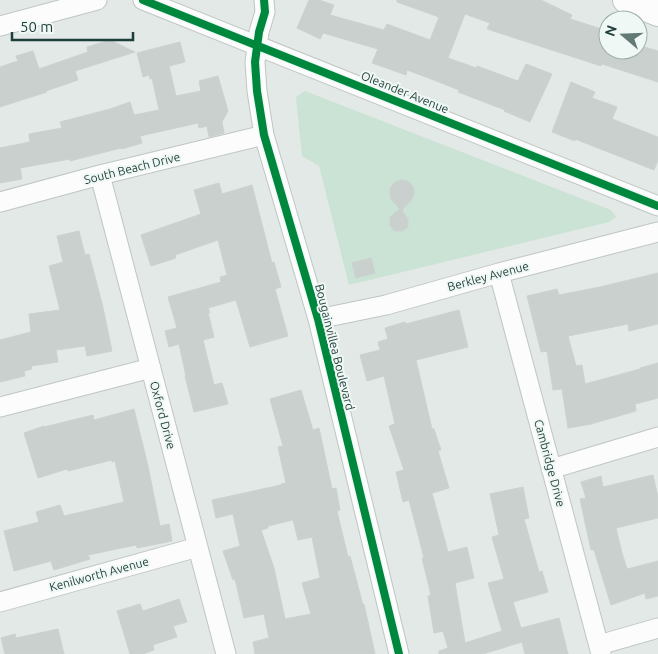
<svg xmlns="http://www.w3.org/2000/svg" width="658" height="654" viewBox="0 0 658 654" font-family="Ubuntu,sans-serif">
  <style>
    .green { fill: #cae3d5 }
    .building { fill: #cad0ce; stroke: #cbd2d0; fill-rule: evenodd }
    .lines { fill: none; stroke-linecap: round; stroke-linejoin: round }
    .minor-casing { stroke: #bfc6c4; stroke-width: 21 }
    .secondary-casing { stroke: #bec6c4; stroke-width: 28 }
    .minor { stroke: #fbfcfb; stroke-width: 19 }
    .secondary { stroke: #fbfcfb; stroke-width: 26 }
    .cycleway-casing { stroke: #f0f8f5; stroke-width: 11 }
    .cycleway { stroke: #00873e; stroke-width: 8 }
    .labels { text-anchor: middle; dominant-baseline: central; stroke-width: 4; stroke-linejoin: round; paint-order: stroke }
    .street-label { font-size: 12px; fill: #1f3d39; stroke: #f0f8f5 }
  </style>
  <rect width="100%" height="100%" fill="#e2e9e7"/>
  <!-- green -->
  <path class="green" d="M 305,91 L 611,210 L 616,217 L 609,222 L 349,285 L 319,166 L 302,156 L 296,97 Z"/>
  <!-- building -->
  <path class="building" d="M 309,0 L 319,0 L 334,5 L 330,15 L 384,30 L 387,24 L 430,40 L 439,17 L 397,2 L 397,0 L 541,0 L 572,15 L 570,19 L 608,31 L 608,50 L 638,50 L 638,45 L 658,51 L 658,82 L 602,64 L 601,66 L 487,29 L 490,23 L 465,14 L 448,58 L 476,68 L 477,66 L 518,81 L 526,64 L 552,74 L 530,122 L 504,111 L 505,110 L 458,92 L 459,90 L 426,77 L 407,70 L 406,75 L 372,63 L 378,49 L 323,33 L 320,39 L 297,28 Z
    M 110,40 L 135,52 L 75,71 L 78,80 L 46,91 L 47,92 L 0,107 L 0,67 L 18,61 L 16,56 L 33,51 L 39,69 L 88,52 L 87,47 Z
    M 180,42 L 185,62 L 169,66 L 176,96 L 201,91 L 199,81 L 218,76 L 228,111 L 222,122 L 224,133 L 209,137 L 207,126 L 199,128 L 198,123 L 140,136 L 142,143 L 122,149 L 121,148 L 70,161 L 70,159 L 20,168 L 22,179 L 0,183 L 0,148 L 30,142 L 29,134 L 62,128 L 60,122 L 110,109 L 130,102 L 134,115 L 159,110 L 152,78 L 150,79 L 149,75 L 143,77 L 137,53 Z
    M 571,82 L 595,92 L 592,98 L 617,107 L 612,119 L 658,137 L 658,160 L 654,170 L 575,139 L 575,141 L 552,132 Z
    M 402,180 L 407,181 L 411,184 L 414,189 L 414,194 L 412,199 L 402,210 L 408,219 L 408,227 L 402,231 L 394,231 L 390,225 L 390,217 L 400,209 L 391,199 L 390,194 L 390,189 L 393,184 L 397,181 Z
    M 219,183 L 222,194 L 252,185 L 272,263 L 274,262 L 281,287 L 275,289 L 288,336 L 250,347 L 236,300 L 208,308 L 210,313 L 208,313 L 214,337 L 203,340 L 214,385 L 222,383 L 228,404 L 194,412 L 185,376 L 186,376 L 179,344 L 169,347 L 165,331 L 177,328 L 168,297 L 221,282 L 220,277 L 227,275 L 218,240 L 175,255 L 176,258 L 151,266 L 141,235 L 201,214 L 194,190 Z
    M 79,231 L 85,255 L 89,254 L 102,303 L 112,351 L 87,356 L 85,346 L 56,350 L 58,362 L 31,366 L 32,369 L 24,371 L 25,376 L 0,382 L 0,340 L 31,332 L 29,314 L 60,310 L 49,266 L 63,262 L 57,236 Z
    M 371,258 L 375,273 L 356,278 L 352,263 Z
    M 658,273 L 658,324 L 629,331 L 628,324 L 568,336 L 576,366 L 582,365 L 585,384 L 640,369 L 640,368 L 658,363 L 658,398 L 635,404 L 636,411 L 591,424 L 568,428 L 562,389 L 553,390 L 547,351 L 541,352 L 527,296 L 557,289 L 559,295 L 600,287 Z
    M 459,310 L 468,347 L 416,360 L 432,429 L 434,429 L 441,450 L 438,451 L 449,488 L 432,493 L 448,552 L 467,547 L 474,578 L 455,583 L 465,643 L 502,631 L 488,583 L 504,579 L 492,537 L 499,535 L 490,494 L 523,487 L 529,518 L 524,519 L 539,572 L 542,571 L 548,592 L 513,602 L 521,628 L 559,618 L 568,654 L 525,654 L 522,642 L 483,654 L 439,654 L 439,651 L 448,648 L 443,631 L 434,633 L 428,596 L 431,595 L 422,558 L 424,558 L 409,500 L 403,502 L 396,472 L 404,470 L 389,426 L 395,424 L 384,376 L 367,381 L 360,355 L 380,350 L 378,342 L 388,339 L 385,328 L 405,322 L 406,324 Z
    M 301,390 L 313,430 L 319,428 L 332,489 L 336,488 L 340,510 L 337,511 L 348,557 L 350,556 L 363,605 L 364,604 L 375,654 L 255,654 L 253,642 L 269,638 L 264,614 L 244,618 L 235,579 L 233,580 L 223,551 L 240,546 L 233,514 L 216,518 L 212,500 L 281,485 L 281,484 L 286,483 L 278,447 L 283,446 L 270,399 ZM 293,520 L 298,540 L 312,537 L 320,578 L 302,583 L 311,614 L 285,619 L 274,568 L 261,530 L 268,528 L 268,526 Z
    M 134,409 L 148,466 L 160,526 L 169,524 L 172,541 L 137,548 L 136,545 L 88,555 L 90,559 L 54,570 L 51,561 L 14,571 L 4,531 L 39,522 L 36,512 L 60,505 L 64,516 L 124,502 L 115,461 L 112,462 L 112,460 L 68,471 L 67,469 L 38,478 L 24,433 L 44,426 L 44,427 L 93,415 L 94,420 Z
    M 653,475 L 658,497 L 658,518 L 616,528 L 622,553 L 627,569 L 658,561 L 658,596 L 646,599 L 645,593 L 611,605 L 594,550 L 591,550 L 580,499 L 586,498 L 581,482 L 601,476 L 603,487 Z
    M 179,599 L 187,622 L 173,626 L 177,637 L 153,645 L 154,650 L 143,654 L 130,654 L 117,611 L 140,604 L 143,611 Z
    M 58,629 L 64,654 L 5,654 L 1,638 L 15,634 L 16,638 Z"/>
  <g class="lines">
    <defs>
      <path id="minor" d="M 143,0 L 658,206
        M 264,0 L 265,12 L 259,32 L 255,62 L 257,91 L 264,135 L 318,319 L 399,654
        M 0,26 L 97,0
        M 100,175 L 226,654
        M 0,202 L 100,175 L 264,135
        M 499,273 L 601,654
        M 318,319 L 386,305 L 499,273 L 658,232
        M 0,407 L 151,368
        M 551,469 L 658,437
        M 0,602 L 198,547
        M 599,645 L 658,628"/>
      <path id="secondary" d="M 626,0 L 658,13"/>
    </defs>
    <!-- minor casing -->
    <use href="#minor" class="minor-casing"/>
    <!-- secondary casing -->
    <use href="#secondary" class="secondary-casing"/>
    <!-- minor -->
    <use href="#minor" class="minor"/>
    <!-- secondary -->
    <use href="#secondary" class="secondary"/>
    <defs>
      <path id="cycleway" d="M 143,0 L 658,206
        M 264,0 L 265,12 L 259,32 L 255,62 L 257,91 L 264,135 L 318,319 L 399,654"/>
    </defs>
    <!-- cycleway casing -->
    <use href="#cycleway" class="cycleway-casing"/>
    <!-- cycleway -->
    <use href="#cycleway" class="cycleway"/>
  </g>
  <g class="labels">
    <!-- street labels -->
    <g class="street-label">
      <text transform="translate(405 92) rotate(22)">Oleander Avenue</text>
      <text transform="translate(132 168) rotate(-14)">South Beach Drive</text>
      <text transform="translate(488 276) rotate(-15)">Berkley Avenue</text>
      <text transform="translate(335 347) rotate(76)">Bougainvillea Boulevard</text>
      <text transform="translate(163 415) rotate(75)">Oxford Drive</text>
      <text transform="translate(550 463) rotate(75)">Cambridge Drive</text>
      <text transform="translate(99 574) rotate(-15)">Kenilworth Avenue</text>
    </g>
  </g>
  <!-- north arrow -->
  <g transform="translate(623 35) rotate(289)"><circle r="24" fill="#f0f8f5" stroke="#9cadaa"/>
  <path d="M0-4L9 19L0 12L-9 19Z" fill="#637976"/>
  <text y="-8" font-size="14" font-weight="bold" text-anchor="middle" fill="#1f3d39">N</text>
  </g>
  <!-- scale -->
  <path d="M12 32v8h121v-8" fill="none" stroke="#1f3d39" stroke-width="2.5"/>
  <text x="20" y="32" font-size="15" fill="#1f3d39" stroke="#f0f8f5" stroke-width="4" paint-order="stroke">50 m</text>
</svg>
